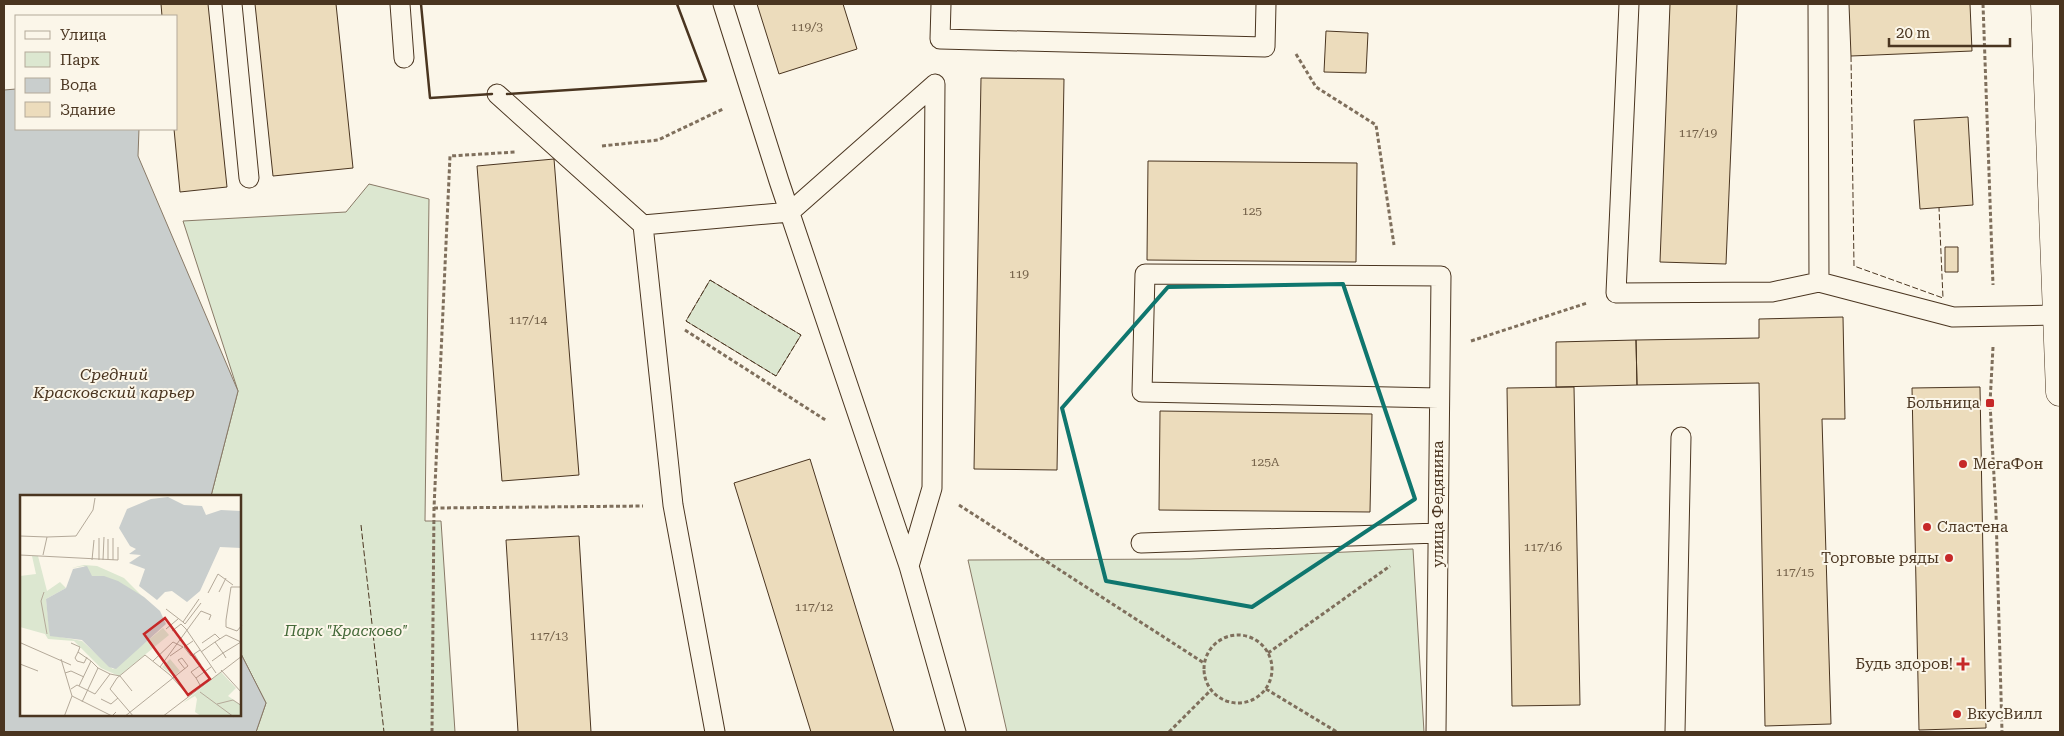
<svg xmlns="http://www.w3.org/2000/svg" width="2064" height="736" viewBox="0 0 2064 736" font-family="'Roboto Serif',serif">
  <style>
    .green { fill: #dce7d0; stroke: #887966 }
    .water { fill: #c9cecd; stroke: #887966 }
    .building { fill: #ecdcbc; stroke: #4a3520 }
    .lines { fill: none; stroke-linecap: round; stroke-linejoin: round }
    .lane-casing { stroke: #4a3520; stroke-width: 21 }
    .primary-casing { stroke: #4a3520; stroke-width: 29 }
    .path { stroke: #7f6f5c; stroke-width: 3; stroke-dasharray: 4 2.5; stroke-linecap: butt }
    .lane { stroke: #fbf6e9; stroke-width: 19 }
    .primary { stroke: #fbf6e9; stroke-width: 28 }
    .fence { stroke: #4a3520; stroke-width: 1; stroke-dasharray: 6 2.5; stroke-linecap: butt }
    .wall { stroke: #4a3520; stroke-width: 2.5 }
    .marked { fill: none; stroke: #0f766e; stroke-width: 4; stroke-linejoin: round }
    .poi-dot { fill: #c62828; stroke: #fbf6e9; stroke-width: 2 }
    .labels { text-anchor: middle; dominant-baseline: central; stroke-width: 4; stroke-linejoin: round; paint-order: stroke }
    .number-label { font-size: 12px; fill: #725f47 }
    .poi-label { font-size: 15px; fill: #4a3520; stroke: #fbf6e9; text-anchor: end }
    .street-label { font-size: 15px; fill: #4a3520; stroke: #fbf6e9 }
    .park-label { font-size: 15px; font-style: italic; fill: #436837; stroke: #fbf6e9 }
    .water-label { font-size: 16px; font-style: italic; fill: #4a3520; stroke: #fbf6e9 }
    .inset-road { fill: none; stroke: #b4a999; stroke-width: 1 }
    .view { fill: #c62828; fill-opacity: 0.15; stroke: #c62828; stroke-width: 2.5 }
    .inset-edge { fill: none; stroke: #4a3520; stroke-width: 2.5 }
  </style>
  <rect width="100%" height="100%" fill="#fbf6e9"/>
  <!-- green -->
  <path class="green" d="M 369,184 L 429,199 L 425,521 L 441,521 L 455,732 L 256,732 L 266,703 L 240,652 L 240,496 L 211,496 L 238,391 L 183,221 L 346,212 Z
    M 710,280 L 801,335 L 776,376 L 686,321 Z
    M 1413,549 L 1424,732 L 1007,732 L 968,560 L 1190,559 Z"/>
  <!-- water -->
  <path class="water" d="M 16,89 L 16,129 L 139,129 L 138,156 L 238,391 L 211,496 L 21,496 L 21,715 L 240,715 L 240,652 L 266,703 L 256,732 L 4,732 L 4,90 Z"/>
  <!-- building -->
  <path class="building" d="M 161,4 L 208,4 L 227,187 L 180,192 L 174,129 L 176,129 L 176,16 L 162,16 Z
    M 255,4 L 336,4 L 353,168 L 273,176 Z
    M 757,4 L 843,4 L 857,49 L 779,74 Z
    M 1670,4 L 1737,4 L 1726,264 L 1660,262 Z
    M 1849,4 L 1970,4 L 1972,51 L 1851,56 Z
    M 1326,31 L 1368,33 L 1366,73 L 1324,72 Z
    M 981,78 L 1064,79 L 1057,470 L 974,469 Z
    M 1968,117 L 1973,205 L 1920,209 L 1914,120 Z
    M 554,159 L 579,475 L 502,481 L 477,166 Z
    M 1148,161 L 1357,163 L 1356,262 L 1147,260 Z
    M 1945,247 L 1958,247 L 1958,272 L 1945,272 Z
    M 1843,317 L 1845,419 L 1822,419 L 1831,724 L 1765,726 L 1759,383 L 1637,385 L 1636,340 L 1759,338 L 1759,319 Z
    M 1636,340 L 1637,385 L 1556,387 L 1556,342 Z
    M 1574,387 L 1580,705 L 1512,706 L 1507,388 Z
    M 1980,387 L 1986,728 L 1919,730 L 1912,388 Z
    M 1160,411 L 1372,414 L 1370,512 L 1159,510 Z
    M 810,459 L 894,732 L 811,732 L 734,483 Z
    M 579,536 L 591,732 L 518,732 L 506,540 Z"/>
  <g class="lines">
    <defs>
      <path id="lane" d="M 232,4 L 249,178
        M 400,4 L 404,58
        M 723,4 L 779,181 L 909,566 L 956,732
        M 941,4 L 940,39 L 1265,47 L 1266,4
        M 1629,4 L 1616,293 L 1772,292 L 1819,282
        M 1818,4 L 1819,282 L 1953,317 L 2056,315
        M 497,94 L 643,225
        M 1141,543 L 1438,533
        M 715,732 L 673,505 L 643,225 L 790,212 L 935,84 L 932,488 L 909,566
        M 1436,732 L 1441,276 L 1145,274 L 1142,392 L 1439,398
        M 1675,732 L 1681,437"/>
      <path id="primary" d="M 2045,4 L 2060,392"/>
    </defs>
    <!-- lane casing -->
    <use href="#lane" class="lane-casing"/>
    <!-- primary casing -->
    <use href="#primary" class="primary-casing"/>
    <!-- path -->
    <path class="path" d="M 1983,4 L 1993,285
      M 1296,54 L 1316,87 L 1376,125 L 1394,245
      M 602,146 L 658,140 L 723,109
      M 685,330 L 827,421
      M 1471,341 L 1587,303
      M 1993,347 L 1990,403 L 1996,513 L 2002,732
      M 959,505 L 1204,663
      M 434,508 L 643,506
      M1204 669a34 34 0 1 1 68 0a34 34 0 1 1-68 0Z
      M 1268,653 L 1390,566
      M 1266,689 L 1337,732
      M 432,732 L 434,508 L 450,156 L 516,152
      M 1169,732 L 1211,690"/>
    <!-- lane -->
    <use href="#lane" class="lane"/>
    <!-- primary -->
    <use href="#primary" class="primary"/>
    <!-- fence -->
    <path class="fence" d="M 1851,56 L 1854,266 L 1943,298 L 1939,208
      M 710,280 L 801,335 L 776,376 L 686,321 Z
      M 361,525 L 384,732"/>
    <!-- wall -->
    <path class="wall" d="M 421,4 L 430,98 L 492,94
      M 507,94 L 706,81 L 677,4"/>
  </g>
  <!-- marked area -->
  <path class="marked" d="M 1343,284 L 1415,499 L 1252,607 L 1106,581 L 1062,408 L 1168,287 Z"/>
  <!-- markers -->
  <g class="poi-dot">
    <rect x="1985" y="398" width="10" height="10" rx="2.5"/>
    <circle cx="1963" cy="464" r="5"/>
    <circle cx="1927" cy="527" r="5"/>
    <circle cx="1949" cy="558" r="5"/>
    <path d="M1960.5 656.5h5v5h5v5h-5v5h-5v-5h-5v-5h5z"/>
    <circle cx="1957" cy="714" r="5"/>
  </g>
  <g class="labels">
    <!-- number labels -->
    <g class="number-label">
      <text x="807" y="27">119/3</text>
      <text x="1698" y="133">117/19</text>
      <text x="1252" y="211">125</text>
      <text x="1019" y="274">119</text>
      <text x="528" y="320">117/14</text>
      <text x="1265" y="462">125А</text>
      <text x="1543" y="547">117/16</text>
      <text x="1795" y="572">117/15</text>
      <text x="814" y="607">117/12</text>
      <text x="549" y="636">117/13</text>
    </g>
    <!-- poi labels -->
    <g class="poi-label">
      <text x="1980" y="403">Больница</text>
      <text x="1973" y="464" text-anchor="start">МегаФон</text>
      <text x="1937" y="527" text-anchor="start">Сластена</text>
      <text x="1939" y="558">Торговые ряды</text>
      <text x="1953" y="664">Будь здоров!</text>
      <text x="1967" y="714" text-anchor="start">ВкусВилл</text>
    </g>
    <!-- street labels -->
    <g class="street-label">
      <text transform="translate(1438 504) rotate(-90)">улица Федянина</text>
    </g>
    <!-- park labels -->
    <g class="park-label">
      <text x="346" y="631">Парк "Красково"</text>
    </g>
    <!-- water labels -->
    <g class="water-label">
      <text x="114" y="374">Средний<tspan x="114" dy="18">Красковский карьер</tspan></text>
    </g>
  </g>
  <!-- overview -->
  <g transform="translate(20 495)">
    <rect width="221" height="221" fill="#fbf6e9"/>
    <path d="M 12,61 L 18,61 L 27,96 L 40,87 L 46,93 L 26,104 L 30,140 L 62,146 L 93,174 L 143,133 L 149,140 L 99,181 L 81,173 L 54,146 L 28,144 L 25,139 L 0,132 L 0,81 L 16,79 ZM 64,70 L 77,71 L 104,83 L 123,102 L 72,82 L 64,71 L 51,73 ZM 150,164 L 160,176 L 154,181 L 142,172 ZM 201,177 L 216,193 L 208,201 L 221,210 L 221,221 L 181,221 L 175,217 L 177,204 L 175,201 L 163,208 Z" fill="#dce7d0"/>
    <path d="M 148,2 L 164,10 L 182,11 L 186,20 L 201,15 L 221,16 L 221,53 L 200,52 L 180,96 L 167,107 L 152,96 L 145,97 L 137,105 L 119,91 L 125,74 L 109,68 L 121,60 L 109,59 L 116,54 L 110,51 L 99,33 L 107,14 L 131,4 ZM 67,71 L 72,81 L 84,81 L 98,86 L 124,102 L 140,116 L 146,129 L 96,174 L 89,172 L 62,145 L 30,141 L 29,136 L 26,104 L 46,93 L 53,74 Z" fill="#c9cecd"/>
    <path class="inset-road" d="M 0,41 L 27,42M 0,60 L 98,65 L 98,52M 23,60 L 27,42 L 56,41 L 73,15 L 75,3M 72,65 L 74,45M 79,65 L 79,43M 83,65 L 84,42M 88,65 L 88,44M 93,65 L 93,43M 222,92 L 211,92 L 206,125 L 206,132 L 217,136 L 222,130M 24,97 L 21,106 L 27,139M 199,97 L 206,83M 188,98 L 198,79 L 213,90M 146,114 L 163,127M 165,129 L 163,127 L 179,104M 165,129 L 181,108M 146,134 L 158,124M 152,136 L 161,129 L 166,134 L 196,178M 173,146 L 164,152 L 171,161 L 174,159M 195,147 L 206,140 L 221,147M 1,148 L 51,170M 51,148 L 60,152 L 58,157 L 71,166M 182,148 L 195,139 L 200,144M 58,157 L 55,163 L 57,166 L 64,168 L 67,162M 181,157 L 195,147 L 203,158 L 192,166M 206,163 L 203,158 L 221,147M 41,164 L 52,201 L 44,222M 133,166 L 153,147 L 163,152 L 150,161M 0,169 L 18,176M 140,172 L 181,116 L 191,120 L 189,125M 201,175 L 222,198M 45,178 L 51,176 L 64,182M 176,183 L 171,177 L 181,170 L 174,159 L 180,155M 180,190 L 176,183 L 191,172M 59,191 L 71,166 L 78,173M 51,194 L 57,190 L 75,199 L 90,179 L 100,181 L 112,196M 180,197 L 214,222M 52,201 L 92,221 L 96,217M 81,204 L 91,209 L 98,203M 62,207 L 78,173 L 90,179M 197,209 L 213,205 L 222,211M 104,222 L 168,171 L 162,163 L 158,165 L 165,174M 114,222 L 90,194 L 97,183 L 125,160 L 150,180 L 168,200M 142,222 L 222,161"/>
    <path class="view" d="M 145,123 L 190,184 L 168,200 L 124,139 Z"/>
    <rect width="221" height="221" class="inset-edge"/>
  </g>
  <!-- border -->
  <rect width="2064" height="736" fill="none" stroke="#4a3520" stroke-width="10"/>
  <!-- legend -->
  <rect x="15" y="15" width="162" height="115" fill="#fbf6e9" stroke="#b4a999"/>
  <rect x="25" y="31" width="25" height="8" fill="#fbf6e9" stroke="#b4a999"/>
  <text x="60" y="40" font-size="15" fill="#4a3520">Улица</text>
  <rect x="25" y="52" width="25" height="15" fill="#dce7d0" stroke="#b4a999"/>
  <text x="60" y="65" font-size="15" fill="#4a3520">Парк</text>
  <rect x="25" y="78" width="25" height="15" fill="#c9cecd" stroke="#b4a999"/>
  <text x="60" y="90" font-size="15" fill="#4a3520">Вода</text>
  <rect x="25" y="102" width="25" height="15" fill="#ecdcbc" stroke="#b4a999"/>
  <text x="60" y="115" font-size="15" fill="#4a3520">Здание</text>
  <!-- scale -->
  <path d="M1889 38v8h121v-8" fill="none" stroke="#4a3520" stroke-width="2.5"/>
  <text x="1896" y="38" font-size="15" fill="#4a3520" stroke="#fbf6e9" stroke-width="4" paint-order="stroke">20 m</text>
</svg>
